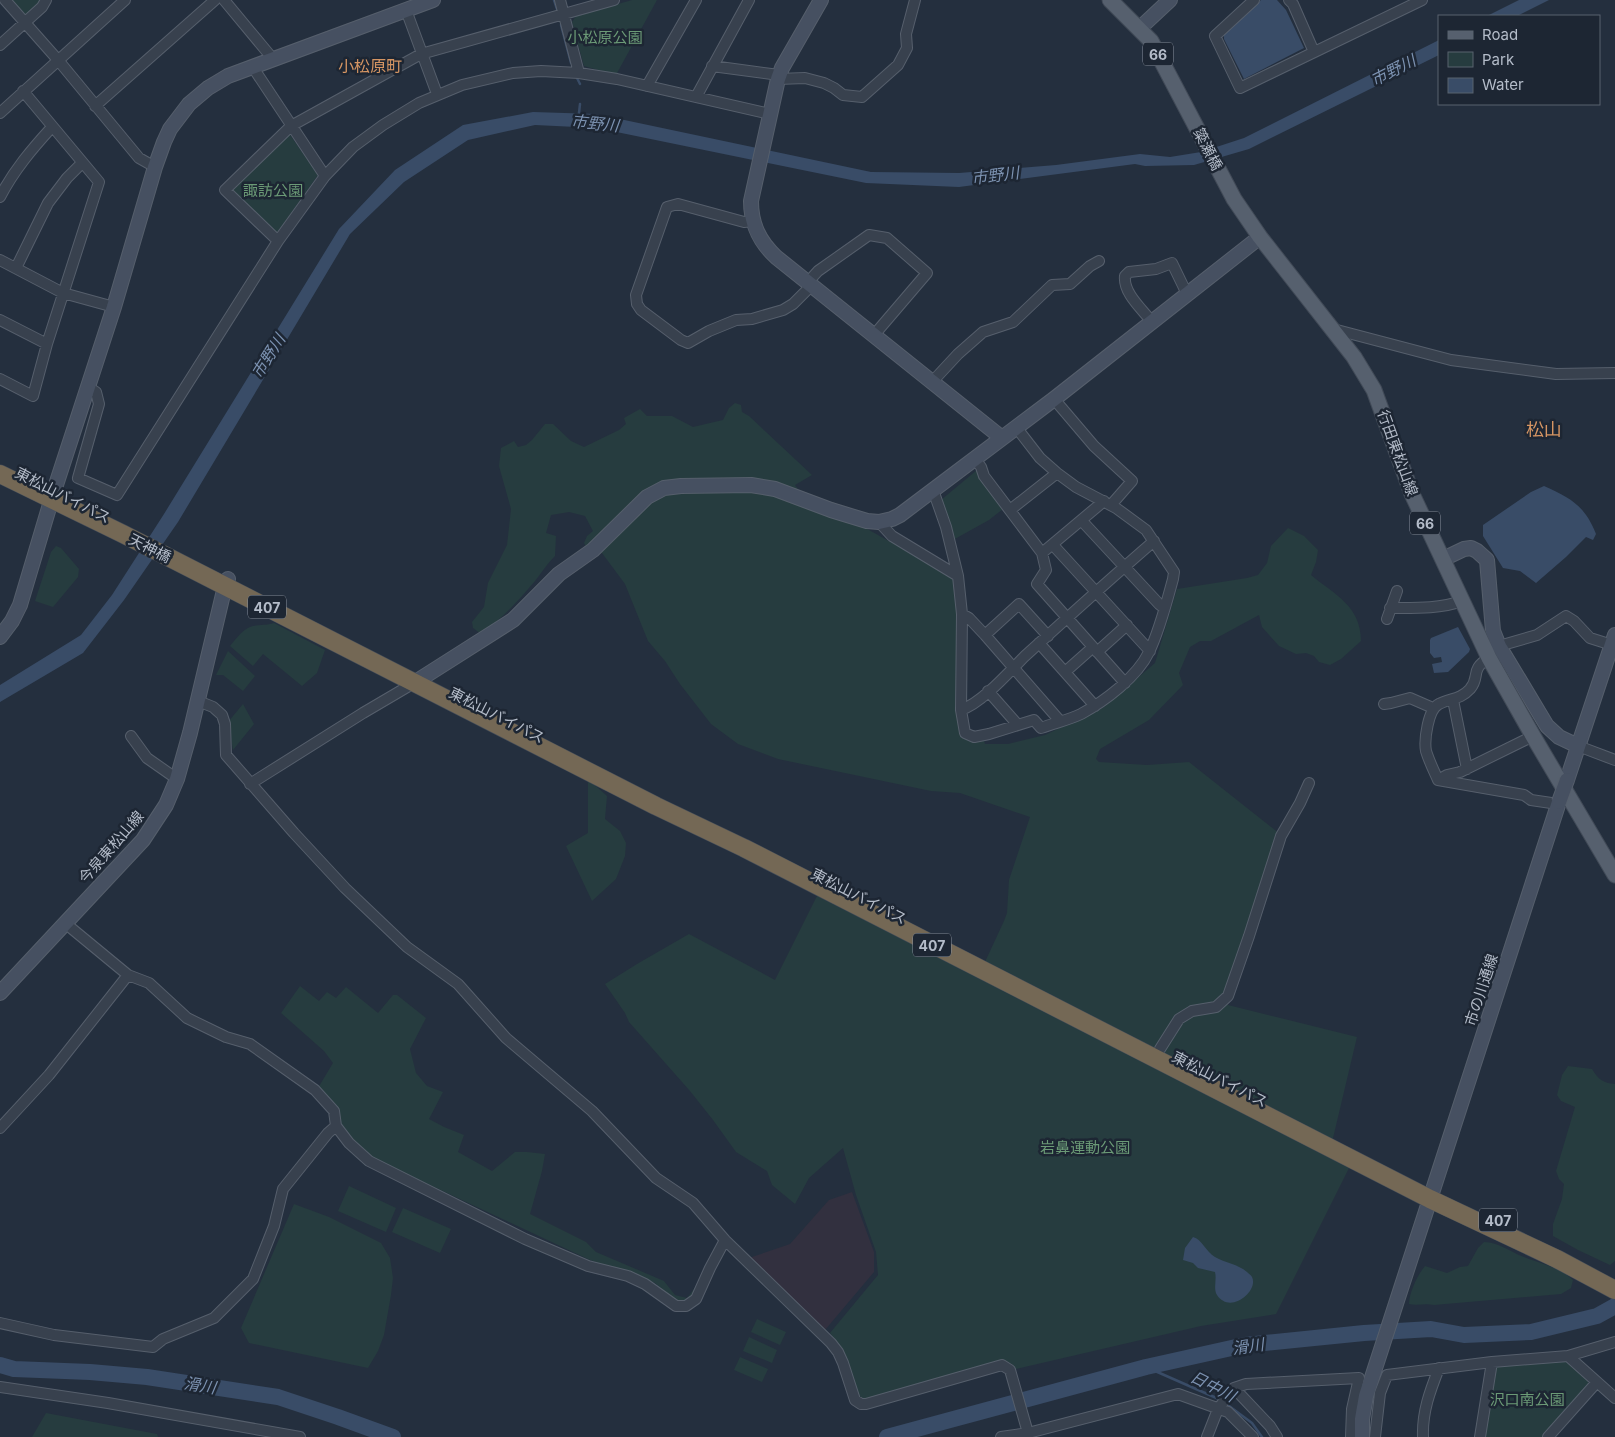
<svg xmlns="http://www.w3.org/2000/svg" width="1615" height="1437" viewBox="0 0 1615 1437" font-family="Inter,'Noto Sans JP',sans-serif">
  <style>
    .medical { fill: #32303f }
    .green { fill: #263c3f }
    .water { fill: #394c67 }
    .lines { fill: none; stroke-linecap: round; stroke-linejoin: round }
    .stream { stroke: #394c67; stroke-width: 2.5 }
    .river { stroke: #394c67; stroke-width: 16 }
    .street-casing { stroke: #565f6c; stroke-width: 12 }
    .secondary-casing { stroke: #565f6c; stroke-width: 16 }
    .primary-casing { stroke: #414a57; stroke-width: 17 }
    .highway-casing { stroke: #434c59; stroke-width: 19 }
    .street { stroke: #38414e; stroke-width: 10 }
    .secondary { stroke: #465061; stroke-width: 14 }
    .primary { stroke: #56606e; stroke-width: 15 }
    .highway { stroke: #746855; stroke-width: 18 }
    .secondary-bridge-casing { stroke: #565f6c; stroke-width: 16; stroke-linecap: butt }
    .secondary-bridge { stroke: #465061; stroke-width: 14 }
    .labels { text-anchor: middle; dominant-baseline: central; stroke-width: 5; stroke-linejoin: round; paint-order: stroke }
    .shield { fill: #1d2633; stroke: #878f9c; stroke-width: 1 }
    .shield-label { font-size: 14px; font-weight: bold; fill: #b4bcc9 }
    .park-label { font-size: 15px; fill: #6b9a76; stroke: #1d2633 }
    .street-label { font-size: 15px; fill: #b4bcc9; stroke: #1d2633 }
    .neighbourhood-label { font-size: 16px; fill: #d59563; stroke: #1d2633 }
    .water-label { font-size: 16px; font-style: italic; fill: #7c92b1; stroke: #1d2633 }
    .quarter-label { font-size: 18px; fill: #d59563; stroke: #1d2633 }
  </style>
  <rect width="100%" height="100%" fill="#242f3e"/>
  <!-- medical -->
  <path class="medical" d="M 852,1192 L 874,1252 L 874,1272 L 825,1330 L 749,1258 L 790,1244 L 829,1200 Z"/>
  <!-- green -->
  <path class="green" d="M 12,0 L 41,0 L 28,14 L 24,14 Z
    M 632,0 L 657,0 L 616,75 L 584,66 L 572,22 L 576,16 Z
    M 288,132 L 318,175 L 277,233 L 232,190 Z
    M 735,403 L 741,405 L 742,412 L 749,416 L 812,475 L 795,485 L 811,508 L 862,526 L 956,579 L 962,734 L 983,737 L 985,744 L 1008,744 L 1045,735 L 1104,707 L 1155,663 L 1177,589 L 1247,578 L 1258,575 L 1267,563 L 1271,546 L 1288,528 L 1304,536 L 1318,550 L 1316,562 L 1311,575 C 1335,595 1361,606 1361,641 L 1341,659 L 1330,665 L 1319,662 L 1314,656 L 1306,653 L 1296,654 L 1279,646 L 1262,627 L 1259,615 L 1211,641 L 1200,641 L 1190,647 L 1179,673 L 1183,685 L 1149,720 L 1100,749 L 1096,759 L 1099,762 L 1147,765 L 1189,762 L 1280,834 L 1223,1000 L 1228,1005 L 1357,1037 L 1329,1155 L 1350,1166 L 1276,1314 L 1201,1326 L 1016,1369 L 1012,1364 L 1001,1360 L 864,1399 L 858,1395 L 842,1350 L 830,1333 L 878,1275 L 876,1252 L 856,1195 L 843,1148 L 809,1178 L 795,1204 L 772,1185 L 767,1171 L 736,1152 L 713,1120 L 690,1091 L 629,1022 L 625,1013 L 605,984 L 637,964 L 689,934 L 775,980 L 817,896 L 978,977 L 1004,921 L 1007,913 L 1009,880 L 1030,817 L 960,793 L 931,791 L 778,759 L 738,744 L 711,724 L 680,684 L 665,661 L 648,641 L 625,584 L 602,553 L 587,548 L 584,543 L 587,536 L 593,531 L 585,516 L 569,512 L 551,515 L 546,533 L 556,536 L 555,556 C 547,564 542,572 535,581 C 518,601 502,619 481,634 L 473,628 L 472,622 L 484,607 L 488,583 L 507,545 L 511,509 L 499,466 L 501,448 L 514,441 L 518,447 L 526,445 L 532,440 L 545,424 L 553,424 L 571,441 L 584,447 L 619,430 L 626,424 L 624,418 L 640,409 L 647,416 L 672,416 L 693,427 L 723,420 L 729,408 Z
    M 977,470 L 1003,509 L 989,520 L 953,540 L 941,500 Z
    M 56,546 L 61,548 L 79,569 L 78,577 L 53,607 L 35,601 L 51,552 Z
    M 274,623 L 325,650 L 317,673 L 302,686 L 263,654 L 253,666 L 230,646 C 235,640 242,630 250,627 C 257,624 265,626 274,623 Z
    M 228,651 L 255,676 L 243,691 L 223,675 L 216,675 Z
    M 243,704 L 254,724 L 233,750 L 228,722 Z
    M 588,779 L 607,796 L 605,819 L 620,831 L 626,843 L 625,856 L 616,879 L 592,901 L 566,846 L 588,833 Z
    M 300,986 L 319,1001 L 327,992 L 336,998 L 346,987 L 378,1013 L 393,995 L 397,995 L 426,1018 L 410,1049 L 416,1073 L 427,1086 L 443,1092 L 429,1119 L 444,1127 L 464,1135 L 458,1152 L 492,1171 L 515,1152 L 527,1152 L 545,1154 L 542,1171 L 530,1214 L 586,1242 L 596,1252 L 664,1281 L 675,1295 L 687,1298 L 700,1281 L 696,1294 L 683,1304 L 675,1300 L 655,1283 L 590,1260 L 370,1157 L 342,1130 L 318,1088 L 333,1063 L 324,1051 L 281,1013 Z
    M 1568,1066 L 1592,1069 C 1598,1079 1603,1083 1615,1084 L 1615,1261 L 1610,1265 L 1578,1250 L 1553,1236 L 1553,1224 L 1562,1199 L 1564,1184 L 1559,1179 L 1556,1171 L 1575,1107 L 1561,1101 L 1557,1095 L 1562,1075 Z
    M 349,1186 L 396,1208 L 386,1232 L 338,1211 Z
    M 294,1204 L 329,1217 L 381,1243 L 390,1258 L 393,1278 L 391,1295 L 384,1335 L 378,1351 L 368,1368 L 249,1343 L 241,1328 Z
    M 403,1208 L 451,1229 L 440,1253 L 392,1232 Z
    M 1484,1242 C 1499,1242 1510,1252 1524,1257 C 1541,1264 1560,1267 1573,1280 L 1571,1288 L 1561,1294 L 1434,1305 C 1425,1303 1417,1306 1409,1304 C 1409,1293 1418,1274 1425,1266 L 1447,1273 L 1460,1267 L 1468,1266 L 1478,1248 Z
    M 757,1319 L 786,1332 L 780,1345 L 751,1332 Z
    M 749,1337 L 777,1350 L 772,1363 L 743,1351 Z
    M 740,1357 L 768,1369 L 762,1382 L 734,1370 Z
    M 1563,1360 L 1567,1361 L 1588,1380 L 1588,1385 L 1542,1437 L 1484,1437 L 1494,1370 L 1498,1366 Z
    M 46,1413 L 157,1434 L 158,1437 L 32,1437 Z"/>
  <!-- water -->
  <path class="water" d="M 1261,0 L 1277,0 L 1286,10 L 1304,48 L 1244,79 L 1224,39 L 1224,35 Z
    M 1519,0 L 1549,0 L 1517,16 L 1487,16 Z
    M 1439,40 L 1439,55 L 1249,149 L 1194,165 L 1145,166 L 1135,164 L 959,187 L 866,183 L 597,128 L 535,125 L 468,140 L 404,182 L 350,234 L 178,522 L 124,600 L 83,653 L 0,702 L 0,685 L 81,635 L 112,595 L 164,514 L 339,229 L 395,170 L 463,125 L 533,112 L 596,114 L 871,172 L 959,173 L 1056,165 L 1140,154 L 1170,157 L 1201,152 L 1244,138 Z
    M 1544,486 C 1571,498 1585,506 1596,534 L 1593,540 L 1586,537 L 1566,557 L 1536,583 L 1520,571 L 1503,568 L 1483,536 L 1483,525 L 1531,492 Z
    M 1458,627 L 1470,649 L 1469,652 L 1448,672 L 1434,673 L 1432,664 L 1442,662 L 1441,657 L 1434,658 L 1430,653 L 1430,640 L 1431,638 Z
    M 1193,1237 C 1202,1239 1206,1252 1215,1257 C 1225,1263 1238,1264 1247,1272 C 1248,1273 1251,1275 1252,1277 C 1259,1291 1230,1315 1217,1295 C 1213,1288 1217,1280 1215,1272 L 1198,1268 L 1193,1263 L 1183,1260 L 1185,1248 Z"/>
  <g class="lines">
    <!-- stream -->
    <path class="stream" d="M 554,0 L 557,9
      M 561,25 L 571,63
      M 577,78 L 580,84
      M 579,113 L 580,104
      M 1146,1367 L 1221,1400
      M 1225,1403 L 1252,1423 L 1262,1437"/>
    <!-- river -->
    <path class="river" d="M 0,1365 L 14,1369 L 90,1372 L 147,1377 L 278,1397 L 338,1417 L 393,1437
      M 887,1437 L 1146,1367 L 1245,1345 L 1364,1333 L 1431,1329 L 1464,1335 L 1531,1332 L 1597,1316 L 1615,1306"/>
    <defs>
      <path id="street" d="M 5,0 L 58,60 L 139,158 L 155,167
        M 224,0 L 273,59
        M 560,0 L 579,73
        M 1254,0 L 1215,36 L 1240,88 L 1422,0
        M 1289,0 L 1293,4 L 1314,52
        M 406,10 L 437,94
        M 0,45 L 42,7 L 46,0
        M 252,66 L 325,176
        M 712,66 L 779,75
        M 778,79 L 805,78 L 824,83 L 834,88 L 843,95 L 862,97 L 898,65 L 907,48 L 906,34 L 915,0
        M 647,86 L 696,0
        M 696,97 L 749,0
        M 95,106 L 215,0
        M 0,113 L 125,0
        M 0,197 C 14,170 32,149 52,127
        M 753,221 L 744,222 L 678,204 L 667,207 L 636,295 L 637,304 L 641,310 L 681,340 L 688,343 L 709,331 L 736,320 L 752,319 L 783,310 L 793,304 L 812,285
        M 278,241 L 225,190 L 291,126 L 421,54 L 614,0
        M 0,260 L 63,293 L 114,307
        M 16,268 L 48,203 L 67,178 L 82,163
        M 808,282 L 818,271 L 869,235 L 887,238 L 927,273 L 874,335
        M 0,320 L 47,344
        M 1152,322 C 1142,309 1123,293 1125,276 L 1129,272 L 1156,269 L 1172,263 L 1187,294
        M 1333,329 L 1451,360 L 1556,374 L 1615,373
        M 0,379 L 33,396 L 47,344 L 99,182 L 23,91
        M 932,382 L 958,354 L 983,332 L 1013,322 L 1052,285 L 1070,284 L 1090,266 L 1099,261
        M 88,387 L 96,392 L 99,404 L 78,478 L 117,495 L 278,241 L 325,176 L 353,147 L 383,125 L 419,103 L 462,85 L 513,73 L 541,71 L 579,73 L 617,79 L 770,114
        M 1054,399 L 1094,446 L 1132,481 L 1111,505
        M 975,459 L 981,467 L 984,476 L 1042,553
        M 933,490 L 946,527 L 958,576
        M 1104,501 L 1042,553 L 1046,570 L 1037,584 L 1125,683
        M 1010,510 L 1057,473
        M 1082,521 L 1159,604 L 1164,608
        M 879,522 L 892,536 L 958,576 L 962,614 L 961,710 L 965,733 L 974,737 L 989,734 L 1034,720 L 1041,728 C 1054,723 1069,720 1081,714 C 1105,701 1137,677 1149,652 C 1159,632 1167,601 1173,579 L 1174,572 L 1146,530 L 1116,508 L 1076,487 L 1057,473 L 1040,458 L 1016,427
        M 1053,545 L 1150,651
        M 1390,608 C 1415,608 1439,609 1462,601
        M 962,614 L 969,618 L 985,635 L 1060,721
        M 1387,619 L 1397,591
        M 985,635 L 1019,604 L 1048,636
        M 1039,643 L 1095,706
        M 1499,646 L 1537,635 L 1566,616 L 1574,621 L 1590,638 L 1612,645
        M 1097,652 L 1127,625
        M 1065,672 L 1092,648
        M 988,691 L 1018,725
        M 1453,700 L 1467,769
        M 198,701 L 213,707 L 222,715 L 225,724 L 226,755 L 294,833 L 345,888 L 407,947 L 458,984 L 506,1038 L 592,1111 L 656,1178 L 693,1203 L 725,1240 L 831,1343 L 838,1352 L 843,1363 L 855,1400 L 861,1404 L 866,1404 L 1002,1365 L 1010,1370 L 1028,1433
        M 1384,704 L 1391,703 L 1410,698 L 1433,708
        M 961,710 C 982,703 1009,672 1025,656 C 1068,617 1110,579 1154,541
        M 131,736 L 147,758 L 177,779
        M 1578,746 L 1615,760
        M 1438,780 C 1434,771 1429,761 1426,751 C 1424,740 1428,709 1439,704 C 1450,698 1460,700 1470,689 C 1481,676 1469,670 1489,658
        M 1438,780 L 1524,795 L 1531,800 L 1558,804
        M 1438,780 L 1447,775 L 1460,772 L 1533,736
        M 250,784 L 363,713 L 414,683
        M 65,923 L 128,975 L 149,983 L 187,1018 L 226,1037 L 250,1044 L 315,1090 L 334,1111 L 336,1126 L 349,1143 L 369,1161 L 525,1239 L 588,1266 L 628,1276 L 645,1284 L 676,1306 L 686,1306 L 696,1299 L 710,1268 L 725,1240
        M 1160,1049 L 1179,1019 L 1192,1011 L 1216,1007 L 1228,996 L 1249,936 L 1281,836 L 1300,803 L 1309,783
        M 0,1128 L 49,1075 L 128,975
        M 0,1323 L 54,1335 L 153,1347 L 163,1339 L 214,1318 L 253,1279 L 274,1226 L 283,1189 L 328,1133 L 336,1126
        M 1568,1356 L 1615,1398
        M 0,1387 L 108,1403 L 300,1437
        M 1234,1388 L 1270,1426 L 1277,1437
        M 1001,1437 L 1028,1433 L 1178,1394 L 1228,1412 L 1253,1437
        M 1207,1437 L 1218,1409 L 1234,1388 L 1246,1384 L 1359,1378 L 1352,1409 L 1351,1437
        M 1375,1437 L 1380,1393 L 1387,1375 L 1492,1362 L 1568,1356 L 1615,1342
        M 1423,1437 C 1422,1412 1430,1391 1439,1368
        M 1480,1437 L 1492,1362
        M 1548,1437 L 1597,1382"/>
      <path id="secondary" d="M 821,0 L 782,68 L 778,79 L 751,201 C 751,224 759,241 776,257 L 1002,438
        M 1140,28 L 1170,0
        M 1443,559 L 1464,549 L 1471,548 L 1477,551 L 1487,560 L 1493,631 L 1499,646 L 1547,726 L 1559,737 L 1578,746
        M 0,637 L 12,621 L 20,605 L 54,491 L 114,307 L 155,167 L 164,142 L 170,129 L 189,104 L 208,88 L 228,76 L 433,0
        M 414,683 L 513,620 L 559,574 L 593,550 L 647,497 L 664,488 L 681,486 L 751,485 L 775,489 L 831,510 L 867,521 L 879,522 L 892,519 L 900,515 L 1054,399 L 1260,237
        M 1567,780 L 1615,635
        M 0,993 L 143,840 L 166,805 L 177,779 L 190,733 L 225,586 L 228,579
        M 1362,1437 L 1362,1419 L 1366,1396 L 1559,802"/>
      <path id="primary" d="M 1110,0 L 1151,41 L 1234,199 L 1260,237 L 1354,357 L 1374,390 L 1412,494 L 1489,658 L 1533,736 L 1615,875"/>
      <path id="highway" d="M 0,474 L 123,534 L 656,806 L 744,848 L 1430,1199 L 1557,1259 L 1615,1290"/>
    </defs>
    <!-- street casing -->
    <use href="#street" class="street-casing"/>
    <!-- secondary casing -->
    <use href="#secondary" class="secondary-casing"/>
    <!-- primary casing -->
    <use href="#primary" class="primary-casing"/>
    <!-- highway casing -->
    <use href="#highway" class="highway-casing"/>
    <!-- street -->
    <use href="#street" class="street"/>
    <!-- secondary -->
    <use href="#secondary" class="secondary"/>
    <!-- primary -->
    <use href="#primary" class="primary"/>
    <!-- highway -->
    <use href="#highway" class="highway"/>
    <defs>
      <path id="secondary-bridge" d="M 1559,802 L 1567,780"/>
    </defs>
    <!-- secondary-bridge casing -->
    <use href="#secondary-bridge" class="secondary-bridge-casing"/>
    <!-- secondary-bridge -->
    <use href="#secondary-bridge" class="secondary-bridge"/>
  </g>
  <g class="labels">
    <!-- shield labels -->
    <g class="shield">
      <rect x="1143" y="42.5" width="30" height="23" rx="4"/>
      <rect x="1410" y="511.5" width="30" height="23" rx="4"/>
      <rect x="248" y="595.5" width="38" height="23" rx="4"/>
      <rect x="913" y="933.5" width="38" height="23" rx="4"/>
      <rect x="1479" y="1208.5" width="38" height="23" rx="4"/>
    </g>
    <g class="shield-label">
      <text x="1158" y="54">66</text>
      <text x="1425" y="523">66</text>
      <text x="267" y="607">407</text>
      <text x="932" y="945">407</text>
      <text x="1498" y="1220">407</text>
    </g>
    <!-- park labels -->
    <g class="park-label">
      <text x="605" y="37">小松原公園</text>
      <text x="273" y="190">諏訪公園</text>
      <text x="1085" y="1147">岩鼻運動公園</text>
      <text x="1527" y="1399">沢口南公園</text>
    </g>
    <!-- street labels -->
    <g class="street-label">
      <text transform="translate(1208 149) rotate(63)">簗瀬橋</text>
      <text transform="translate(1398 453) rotate(70)">行田東松山線</text>
      <text transform="translate(63 495) rotate(27)">東松山バイパス</text>
      <text transform="translate(150 548) rotate(27)">天神橋</text>
      <text transform="translate(497 715) rotate(27)">東松山バイパス</text>
      <text transform="translate(111 847) rotate(-49)">今泉東松山線</text>
      <text transform="translate(859 896) rotate(27)">東松山バイパス</text>
      <text transform="translate(1481 990) rotate(-72)">市の川通線</text>
      <text transform="translate(1220 1079) rotate(27)">東松山バイパス</text>
    </g>
    <!-- neighbourhood labels -->
    <g class="neighbourhood-label">
      <text x="370" y="66">小松原町</text>
    </g>
    <!-- water labels -->
    <g class="water-label">
      <text transform="translate(1393 70) rotate(-27)">市野川</text>
      <text transform="translate(595 123) rotate(6)">市野川</text>
      <text transform="translate(995 175) rotate(-7)">市野川</text>
      <text transform="translate(268 356) rotate(-58)">市野川</text>
      <text transform="translate(1248 1346) rotate(-8)">滑川</text>
      <text transform="translate(200 1385) rotate(9)">滑川</text>
      <text transform="translate(1213 1386) rotate(27)">日中川</text>
    </g>
    <!-- quarter labels -->
    <g class="quarter-label">
      <text x="1544" y="429">松山</text>
    </g>
  </g>
  <!-- legend -->
  <rect x="1438" y="15" width="162" height="90" fill="#1d2633" stroke="#59626f"/>
  <rect x="1448" y="31" width="25" height="8" fill="#56606e" stroke="#59626f"/>
  <text x="1482" y="40" font-size="15" fill="#b4bcc9">Road</text>
  <rect x="1448" y="52" width="25" height="15" fill="#263c3f" stroke="#59626f"/>
  <text x="1482" y="65" font-size="15" fill="#b4bcc9">Park</text>
  <rect x="1448" y="78" width="25" height="15" fill="#394c67" stroke="#59626f"/>
  <text x="1482" y="90" font-size="15" fill="#b4bcc9">Water</text>
</svg>
